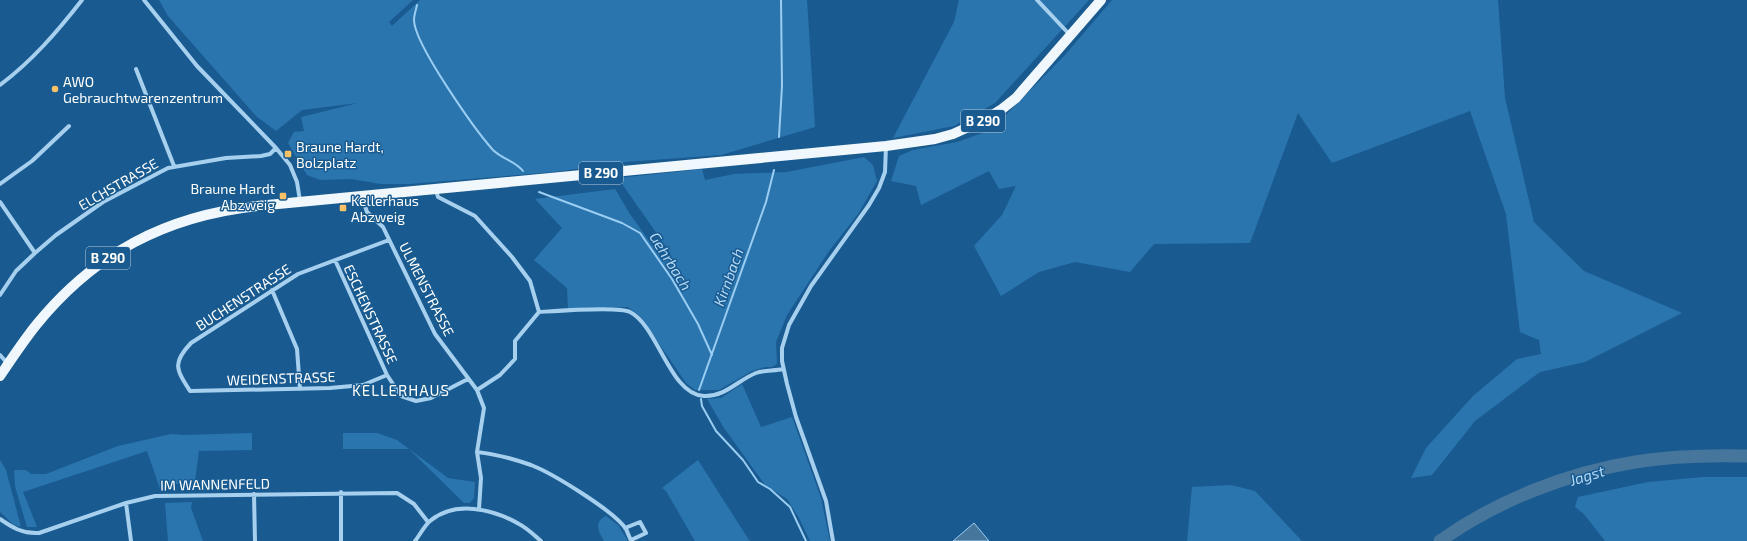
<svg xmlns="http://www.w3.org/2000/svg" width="1747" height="541" viewBox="0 0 1747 541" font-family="'Exo 2',sans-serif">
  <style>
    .green { fill: #2b75af }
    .water { fill: #47769c; stroke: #9acdf2 }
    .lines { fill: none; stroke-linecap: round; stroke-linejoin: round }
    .stream { stroke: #9acdf2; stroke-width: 2 }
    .river { stroke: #47769c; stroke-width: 13 }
    .street { stroke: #a7d0ef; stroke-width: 4 }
    .primary { stroke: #f0f7ff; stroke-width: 10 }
    .poi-dot { fill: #ffc166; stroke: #195b91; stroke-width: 1.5 }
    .labels { text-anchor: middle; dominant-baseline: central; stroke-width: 3; stroke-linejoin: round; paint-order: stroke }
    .shield { fill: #195b91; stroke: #bacede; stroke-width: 1 }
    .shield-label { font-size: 13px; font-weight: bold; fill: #fff }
    .poi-label { font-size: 14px; fill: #fff; stroke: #195b91; text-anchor: start }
    .street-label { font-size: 14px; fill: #fff; stroke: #195b91 }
    .water-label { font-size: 15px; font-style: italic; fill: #b3d9f6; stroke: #195b91 }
    .neighbourhood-label { font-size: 15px; letter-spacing: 1px; fill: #fff; stroke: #195b91 }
  </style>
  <rect width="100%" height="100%" fill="#195b91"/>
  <!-- green -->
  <path class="green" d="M 159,0 L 413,0 L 389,22 L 392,26 L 420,0 L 807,0 L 815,127 L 721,155 L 625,162 L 554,172 L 409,184 L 381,184 L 351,179 L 320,180 L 307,175 L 288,143 L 294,132 L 304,131 L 301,117 L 358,103 L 302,110 L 276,131 L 256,116 L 168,16 Z
    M 959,0 L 1089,0 L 995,103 L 954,126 L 893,138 L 954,22 Z
    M 1112,0 L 1498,0 L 1505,98 L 1534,222 L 1584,271 L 1682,313 L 1585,362 L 1540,372 L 1475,421 L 1432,475 L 1411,478 L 1426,448 L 1473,396 L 1517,359 L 1541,354 L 1539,340 L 1520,332 L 1506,214 L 1470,111 L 1332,163 L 1298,113 L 1250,243 L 1154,244 L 1130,272 L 1075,262 L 1039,272 L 1001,296 L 974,246 L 1002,215 L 1016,186 L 999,189 L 989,171 L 921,205 L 916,186 L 891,181 L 899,156 L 913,150 L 957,142 L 991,130 L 1065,55 Z
    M 864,157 L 873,165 L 877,181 L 858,214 L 829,251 L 787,315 L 776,342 L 777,364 L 772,367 L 765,367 L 752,371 L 719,390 L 695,390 L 686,383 L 641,317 L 628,307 L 568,309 L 567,288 L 534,260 L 562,228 L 535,199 L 615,189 L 630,214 L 662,259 L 671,254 L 618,178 L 702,169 L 705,180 L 734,174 L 787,172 Z
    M 742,384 L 761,427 L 792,417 L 821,498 L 830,541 L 810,541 L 799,518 L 787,499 L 765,485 L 724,428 L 707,399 L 721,398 Z
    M 252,433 L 252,450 L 199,451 L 194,488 L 180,489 L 179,484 L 174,484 L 173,489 L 160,489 L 147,451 L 23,492 L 37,527 L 27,527 L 15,486 L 14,470 L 26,470 L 31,474 L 46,474 L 118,446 L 171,434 L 183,435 Z
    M 343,433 L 377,433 L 397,440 L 448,478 L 475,482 L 474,498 L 470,503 L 464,503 L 409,449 L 343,449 Z
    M 0,460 L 6,470 L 21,527 L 14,525 L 0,512 Z
    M 698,460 L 747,537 L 750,541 L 695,541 L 666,491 L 662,488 Z
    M 1703,477 L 1747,477 L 1747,541 L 1605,541 L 1584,514 L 1575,507 L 1578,497 L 1648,482 Z
    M 1231,485 L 1255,491 L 1302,541 L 1187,541 L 1192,487 Z
    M 192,502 L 191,508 L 203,541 L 168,541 L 165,503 Z
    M 606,516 L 618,525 L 628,541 L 604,541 C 600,533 592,523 606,516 Z"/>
  <!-- water -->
  <path class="water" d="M 974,523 L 989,541 L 953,541 Z"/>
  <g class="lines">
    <!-- stream -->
    <path class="stream" d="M 417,5 C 416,10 414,15 414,20 C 414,44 476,131 493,150 C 502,159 515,161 523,171
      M 779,137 L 782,86 L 781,0
      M 539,192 L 622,223 L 640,233 L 672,279 L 698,324 L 712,355
      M 699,390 L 766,202 L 774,170
      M 701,399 L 702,406 L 716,431 L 743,460 L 758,482 L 770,489 L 790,507 L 806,541"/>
    <!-- river -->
    <path class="river" d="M 1440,541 C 1496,501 1567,473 1635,462 C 1672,456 1710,455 1747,456"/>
    <!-- street -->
    <path class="street" d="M 144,0 L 197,66 L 276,148 L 290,165 L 297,182 L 300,201
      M 1037,0 L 1070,35
      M 136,69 L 174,166
      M 0,85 C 32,61 57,32 82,0
      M 0,184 L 32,161 L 69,126
      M 436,190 L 438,197 L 475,216 L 512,257 L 530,281 L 539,312 L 515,341 L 515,359 L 500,375 L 477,390
      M 362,197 L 367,212 L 383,227 L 435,334 L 477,390 L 484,408 L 477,452 L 481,478 L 479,509
      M 0,202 L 35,253
      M 335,260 L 387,375 L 401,396 L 416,401 L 431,398 L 468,379
      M 272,290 L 297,349 L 300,389
      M 0,295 L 16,271 L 35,253 L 56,235 L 103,202 L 168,168 L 226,158 L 261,156 L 270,154 L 276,148
      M 539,312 C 555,311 619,306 630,312 C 658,326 670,395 704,396 C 725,397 738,380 756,373 C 764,370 775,371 783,369
      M 0,355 L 8,364
      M 387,375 L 363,385 L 330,388 L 190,391 C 176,369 172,363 191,343 L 298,274 L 389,240
      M 477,452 C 495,454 514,459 531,465 C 552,473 614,511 626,529 C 628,533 629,537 631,540 L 646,533 L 640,522 L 625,528
      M 341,492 L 341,541
      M 254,494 L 255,541
      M 126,503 L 131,541
      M 0,519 C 13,528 23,534 39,533 L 126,503 L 155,496 L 397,493 L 414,504 L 428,522
      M 415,541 C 420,535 424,526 430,521 C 455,500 493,509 519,524 C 527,528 534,535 541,541
      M 833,541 L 826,501 L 796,417 L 787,384 L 782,361 L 782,348 L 789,325 L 811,286 L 869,205 L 879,188 L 885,172 L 886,146"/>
    <!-- primary -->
    <path class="primary" d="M 0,376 C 12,358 24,340 37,324 C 95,253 166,216 257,206 L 886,146 L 935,139 L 953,134 L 986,119 L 1002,109 L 1016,98 L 1101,0"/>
  </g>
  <!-- markers -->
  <g class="poi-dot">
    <circle cx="55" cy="89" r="4"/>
    <rect x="284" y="150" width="8" height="8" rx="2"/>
    <rect x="279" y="192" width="8" height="8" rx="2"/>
    <rect x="339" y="204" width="8" height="8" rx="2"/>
  </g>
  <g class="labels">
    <!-- shield labels -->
    <g class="shield">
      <rect x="961" y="110" width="44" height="22" rx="3"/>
      <rect x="579" y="162" width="44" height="22" rx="3"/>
      <rect x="86" y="247" width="44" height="22" rx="3"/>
    </g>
    <g class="shield-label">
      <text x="983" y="121">B 290</text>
      <text x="601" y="173">B 290</text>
      <text x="108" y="258">B 290</text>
    </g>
    <!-- poi labels -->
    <g class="poi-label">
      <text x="63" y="81">AWO<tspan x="63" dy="16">Gebrauchtwarenzentrum</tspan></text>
      <text x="296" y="146">Braune Hardt,<tspan x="296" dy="16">Bolzplatz</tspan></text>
      <text x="275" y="188" text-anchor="end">Braune Hardt<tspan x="275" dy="16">Abzweig</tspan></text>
      <text x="351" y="200">Kellerhaus<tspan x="351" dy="16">Abzweig</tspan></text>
    </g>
    <!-- street labels -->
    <g class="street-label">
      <text transform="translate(118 184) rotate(-30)">ELCHSTRASSE</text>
      <text transform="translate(427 289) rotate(63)">ULMENSTRASSE</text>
      <text transform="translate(243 297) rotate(-33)">BUCHENSTRASSE</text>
      <text transform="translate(371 314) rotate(65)">ESCHENSTRASSE</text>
      <text transform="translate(281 378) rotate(-2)">WEIDENSTRASSE</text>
      <text transform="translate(215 484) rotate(-1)">IM WANNENFELD</text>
    </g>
    <!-- water labels -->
    <g class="water-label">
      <text transform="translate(671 261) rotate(58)">Gehrbach</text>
      <text transform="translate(728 277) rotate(-70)">Kirnbach</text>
      <text transform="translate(1587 475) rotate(-17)">Jagst</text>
    </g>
    <!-- neighbourhood labels -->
    <g class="neighbourhood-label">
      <text x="401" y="390">KELLERHAUS</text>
    </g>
  </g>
</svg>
